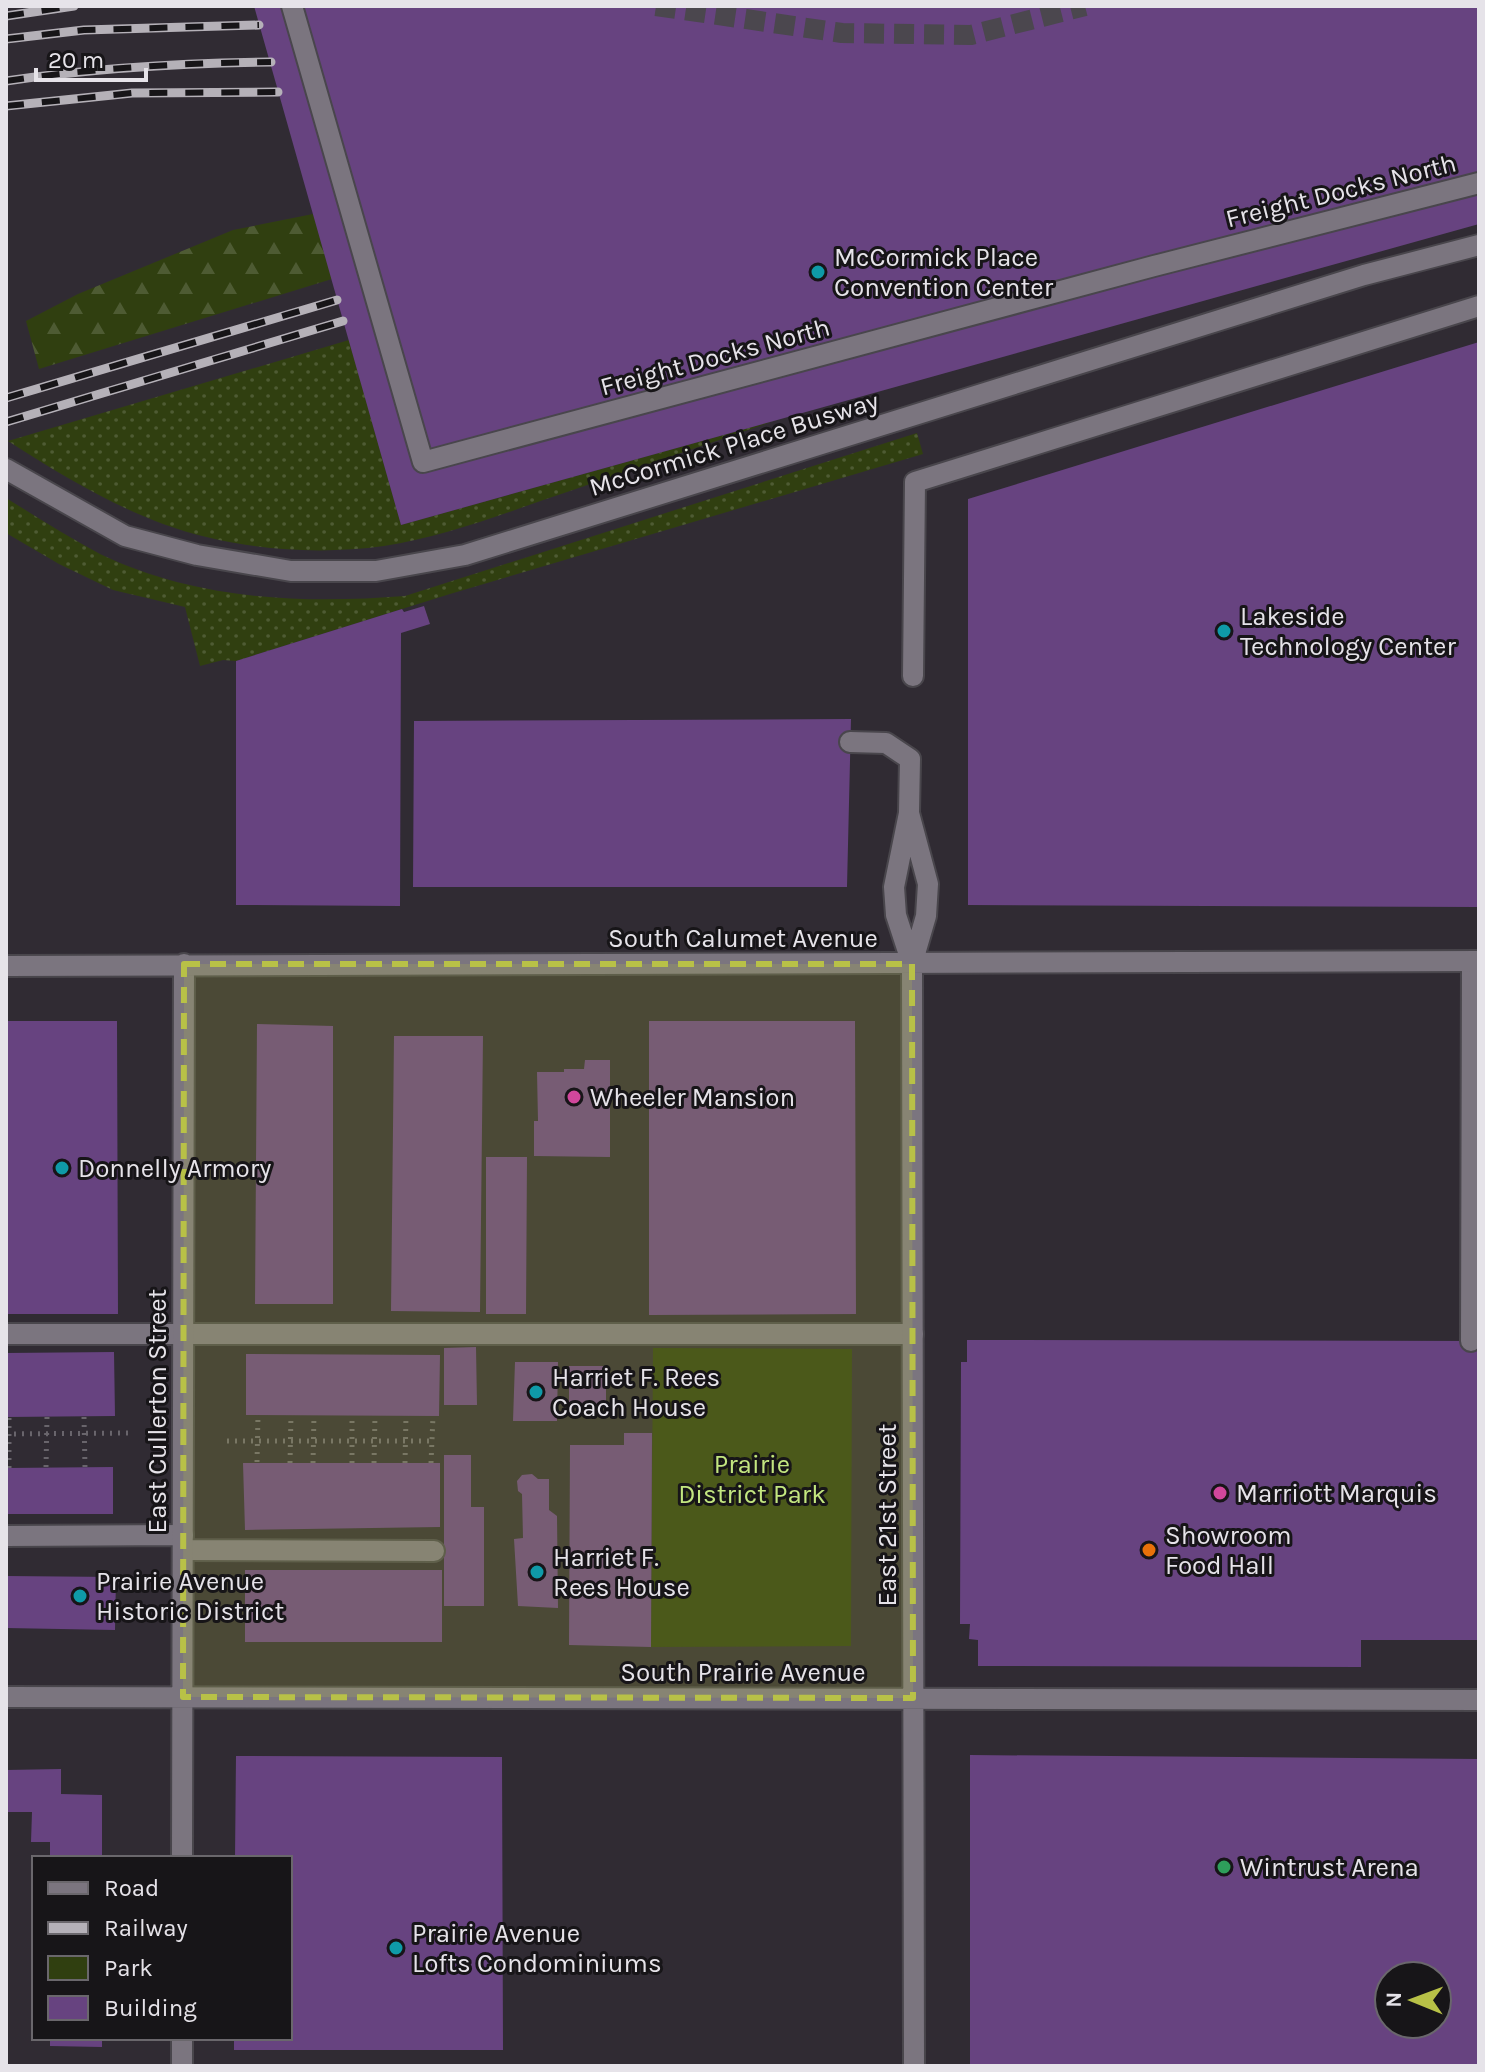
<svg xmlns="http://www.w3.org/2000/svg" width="1485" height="2072" viewBox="0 0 1485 2072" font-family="Karla,sans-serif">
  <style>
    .grass { fill: url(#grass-dots) }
    .forest { fill: url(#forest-firs) }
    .park { fill: #303f10 }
    .building { fill: #674380; fill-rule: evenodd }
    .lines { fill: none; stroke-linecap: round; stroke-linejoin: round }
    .minor-tunnel { stroke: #4b474e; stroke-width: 20; stroke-dasharray: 20 10; stroke-linecap: butt }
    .service-casing { stroke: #49464c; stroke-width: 24 }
    .minor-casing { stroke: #49464c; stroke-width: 24 }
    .path { stroke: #69656c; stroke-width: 5; stroke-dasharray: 2 6; stroke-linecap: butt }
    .service { stroke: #7b757f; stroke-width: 20 }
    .minor { stroke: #7b757f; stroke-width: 20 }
    .rail-casing { stroke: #b5b1b8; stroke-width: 9 }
    .rail { stroke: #171518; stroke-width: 6; stroke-dasharray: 18; stroke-linecap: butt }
    .marked { fill: #b8c147; fill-opacity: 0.2; stroke: #b8c147; stroke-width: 6; stroke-dasharray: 16 10; stroke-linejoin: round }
    .culture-dot { fill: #0f9aa8; stroke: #171518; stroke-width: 3 }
    .hotel-dot { fill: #d1479c; stroke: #171518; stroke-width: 3 }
    .food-dot { fill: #e8710a; stroke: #171518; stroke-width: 3 }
    .leisure-dot { fill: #2e9e5b; stroke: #171518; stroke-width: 3 }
    .labels { text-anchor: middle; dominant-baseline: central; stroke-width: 6; stroke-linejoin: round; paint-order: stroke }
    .street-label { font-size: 26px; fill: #e6e3e9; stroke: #171518 }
    .poi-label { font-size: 26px; fill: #e6e3e9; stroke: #171518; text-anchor: start }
    .park-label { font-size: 26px; fill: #c3e680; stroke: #171518 }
  </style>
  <defs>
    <pattern id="grass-dots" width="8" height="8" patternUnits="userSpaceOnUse" patternTransform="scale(2)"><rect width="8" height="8" fill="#303f10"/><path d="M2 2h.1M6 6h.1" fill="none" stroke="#4e5b33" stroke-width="1.8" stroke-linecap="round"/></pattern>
    <pattern id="forest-firs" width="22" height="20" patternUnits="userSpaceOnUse" patternTransform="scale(2)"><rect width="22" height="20" fill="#303f10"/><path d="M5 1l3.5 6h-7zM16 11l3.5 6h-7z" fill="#4e5b33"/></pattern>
  </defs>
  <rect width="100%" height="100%" fill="#302b33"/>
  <!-- grass -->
  <path class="grass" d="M 349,340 L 401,525 L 777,420 C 708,444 639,467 570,491 C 510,511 448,536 384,546 C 312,556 232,549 163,524 C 107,503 58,473 8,441 Z
    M 917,433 L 923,454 L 450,594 L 236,661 L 223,660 L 200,666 L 185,607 L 113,590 L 59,564 L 6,533 L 6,498 C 37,517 68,537 100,554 C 196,600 302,604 405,596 Z"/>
  <!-- forest -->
  <path class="forest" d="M 313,214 L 332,279 L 39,369 L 26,321 L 78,294 L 233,230 Z"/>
  <!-- park -->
  <path class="park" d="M 653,1348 L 852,1349 L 851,1646 L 651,1647 Z"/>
  <!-- building -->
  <path class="building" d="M 254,6 L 1479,6 L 1479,224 L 401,525 Z
    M 1479,342 L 1479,907 L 968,905 L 968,499 Z
    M 424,606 L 430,624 L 401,633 L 400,906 L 236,905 L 236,661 L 402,609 L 404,612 Z
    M 851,719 L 847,887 L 413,887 L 414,721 Z
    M 6,1021 L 117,1021 L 118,1314 L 6,1314 Z
    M 649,1021 L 855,1021 L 856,1314 L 649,1315 Z
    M 257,1024 L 333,1026 L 333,1304 L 255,1304 Z
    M 394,1036 L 483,1036 L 480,1312 L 391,1311 Z
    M 585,1060 L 610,1060 L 610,1157 L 534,1156 L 534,1121 L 538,1121 L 537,1072 L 564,1072 L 564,1069 L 584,1069 Z
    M 486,1157 L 527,1157 L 526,1314 L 486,1314 Z
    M 967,1340 L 1479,1341 L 1479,1640 L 1361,1640 L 1361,1667 L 978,1666 L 978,1640 L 969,1639 L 970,1624 L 960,1624 L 961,1362 L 967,1362 Z
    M 476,1347 L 477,1405 L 444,1405 L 444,1348 Z
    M 114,1352 L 115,1416 L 6,1417 L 6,1353 Z
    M 246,1354 L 440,1355 L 439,1416 L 246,1415 Z
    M 515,1362 L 558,1362 L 557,1421 L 513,1421 Z
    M 569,1366 L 606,1366 L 606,1406 L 569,1407 Z
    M 624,1433 L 652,1433 L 651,1647 L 569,1645 L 570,1445 L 624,1445 Z
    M 444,1455 L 471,1455 L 471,1507 L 484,1507 L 484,1606 L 444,1606 Z
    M 243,1463 L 440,1463 L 440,1527 L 245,1530 Z
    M 113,1467 L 113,1514 L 6,1514 L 6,1468 Z
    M 532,1474 L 538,1479 L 549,1479 L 549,1510 L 557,1516 L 558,1608 L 518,1606 L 514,1539 L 523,1538 L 522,1494 L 518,1491 L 517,1481 L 522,1475 Z
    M 245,1570 L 442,1570 L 442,1642 L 245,1642 Z
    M 6,1576 L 116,1577 L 115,1630 L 6,1628 Z
    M 970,1755 L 1479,1759 L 1479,2066 L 970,2066 ZM 1389,1976 L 1437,1976 L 1437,2024 L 1389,2024 Z
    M 236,1756 L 502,1757 L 503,2050 L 234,2050 L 234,2038 L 290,2038 L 290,1858 L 235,1858 Z
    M 61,1769 L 61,1794 L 102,1795 L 102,1858 L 50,1858 L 50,1842 L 31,1842 L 32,1812 L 6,1812 L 6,1770 Z
    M 50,2038 L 102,2038 L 102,2047 L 50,2046 Z"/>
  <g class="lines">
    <!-- minor-tunnel -->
    <path class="minor-tunnel" d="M 656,6 L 842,33 L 971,35 L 1085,6"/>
    <defs>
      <path id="service" d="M 292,6 L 423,462 L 1154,266 L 1479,183
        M 6,469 L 125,536 L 197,555 L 291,571 L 376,571 L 465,555 L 1364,275 L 1479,245
        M 913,676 L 915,482 L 1479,306
        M 6,1334 L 913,1334
        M 1471,1341 L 1472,961
        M 6,1536 L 183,1535
        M 183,1550 L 434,1551"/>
      <path id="minor" d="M 850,742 L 886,743 L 910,759 L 909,813 L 894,887 L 896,915 L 912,964
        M 909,813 L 928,884 L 926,916 L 912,964 L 914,2066
        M 6,966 L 1479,961
        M 6,1697 L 1479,1700
        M 182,1858 L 184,964
        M 182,2066 L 182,2038"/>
    </defs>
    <!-- service casing -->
    <use href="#service" class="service-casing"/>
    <!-- minor casing -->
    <use href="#minor" class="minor-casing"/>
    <!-- path -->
    <path class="path" d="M 84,1417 L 85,1468
      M 6,1434 L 130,1433
      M 227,1441 L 432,1441
      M 257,1462 L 258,1415
      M 290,1463 L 291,1415
      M 313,1463 L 314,1415
      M 352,1463 L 352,1415
      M 374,1463 L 375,1415
      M 405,1463 L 406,1416
      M 431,1463 L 433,1416
      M 46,1467 L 47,1417
      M 9,1468 L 9,1417"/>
    <!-- service -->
    <use href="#service" class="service"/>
    <!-- minor -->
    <use href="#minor" class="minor"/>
    <defs>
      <path id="rail" d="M 6,16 L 74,6
        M 6,39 L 84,30 L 259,25
        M 6,81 C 94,68 182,63 271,62
        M 6,106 L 132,93 L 278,92
        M 6,398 L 337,300
        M 6,422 L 343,321"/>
    </defs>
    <!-- rail casing -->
    <use href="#rail" class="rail-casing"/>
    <!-- rail -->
    <use href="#rail" class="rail"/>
  </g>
  <!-- marked area -->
  <path class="marked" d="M 184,964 L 912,964 L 913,1698 L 183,1697 Z"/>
  <!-- markers -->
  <g class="culture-dot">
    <circle cx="818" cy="272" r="8"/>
    <circle cx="1224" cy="631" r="8"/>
    <circle cx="62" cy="1168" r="8"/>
    <circle cx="536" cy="1392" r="8"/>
    <circle cx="537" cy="1572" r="8"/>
    <circle cx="80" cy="1596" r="8"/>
    <circle cx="396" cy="1948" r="8"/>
  </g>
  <g class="hotel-dot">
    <circle cx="574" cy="1097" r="8"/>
    <circle cx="1220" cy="1493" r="8"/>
  </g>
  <circle class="food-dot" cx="1149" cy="1550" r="8"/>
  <circle class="leisure-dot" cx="1224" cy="1867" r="8"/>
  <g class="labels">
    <!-- street labels -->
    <g class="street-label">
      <text transform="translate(1341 191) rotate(-14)">Freight Docks North</text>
      <text transform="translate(715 357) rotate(-15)">Freight Docks North</text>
      <text transform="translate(734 444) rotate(-17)">McCormick Place Busway</text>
      <text x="743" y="938">South Calumet Avenue</text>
      <text transform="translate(157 1411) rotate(-90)">East Cullerton Street</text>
      <text transform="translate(887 1515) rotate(-90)">East 21st Street</text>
      <text x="743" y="1672">South Prairie Avenue</text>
    </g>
    <!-- poi labels -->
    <g class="poi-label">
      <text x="834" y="257">McCormick Place<tspan x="834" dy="30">Convention Center</tspan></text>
      <text x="1240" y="616">Lakeside<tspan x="1240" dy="30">Technology Center</tspan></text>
      <text x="590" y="1097">Wheeler Mansion</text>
      <text x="78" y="1168">Donnelly Armory</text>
      <text x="552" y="1377">Harriet F. Rees<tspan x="552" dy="30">Coach House</tspan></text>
      <text x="1236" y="1493">Marriott Marquis</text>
      <text x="1165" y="1535">Showroom<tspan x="1165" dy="30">Food Hall</tspan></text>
      <text x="553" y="1557">Harriet F.<tspan x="553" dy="30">Rees House</tspan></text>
      <text x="96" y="1581">Prairie Avenue<tspan x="96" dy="30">Historic District</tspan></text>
      <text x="1240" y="1867">Wintrust Arena</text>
      <text x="412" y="1933">Prairie Avenue<tspan x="412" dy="30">Lofts Condominiums</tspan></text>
    </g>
    <!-- park labels -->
    <g class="park-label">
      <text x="752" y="1464">Prairie<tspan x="752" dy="30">District Park</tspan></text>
    </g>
  </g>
  <!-- border -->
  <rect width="1485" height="2072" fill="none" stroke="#e6e3e9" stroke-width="16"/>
  <!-- legend -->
  <rect x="32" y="1856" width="260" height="184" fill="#171518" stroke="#6a676c" stroke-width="2"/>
  <rect x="48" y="1882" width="40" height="12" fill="#7b757f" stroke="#6a676c" stroke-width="2"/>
  <text x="104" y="1896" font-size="24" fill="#e6e3e9">Road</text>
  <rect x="48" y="1922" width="40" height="12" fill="#b5b1b8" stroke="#6a676c" stroke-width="2"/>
  <text x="104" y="1936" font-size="24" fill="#e6e3e9">Railway</text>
  <rect x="48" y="1956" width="40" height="24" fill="#303f10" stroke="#6a676c" stroke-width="2"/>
  <text x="104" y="1976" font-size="24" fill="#e6e3e9">Park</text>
  <rect x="48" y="1996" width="40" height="24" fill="#674380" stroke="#6a676c" stroke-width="2"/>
  <text x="104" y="2016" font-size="24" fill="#e6e3e9">Building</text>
  <!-- north arrow -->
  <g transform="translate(1413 2000) rotate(271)"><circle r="38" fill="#171518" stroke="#6a676c" stroke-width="2"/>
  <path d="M0-6L14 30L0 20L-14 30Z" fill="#b8c147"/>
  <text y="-12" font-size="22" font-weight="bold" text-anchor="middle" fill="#e6e3e9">N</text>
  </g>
  <!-- scale -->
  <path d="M36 68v12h110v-12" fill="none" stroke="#e6e3e9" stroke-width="4"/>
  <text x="48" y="68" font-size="24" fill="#e6e3e9" stroke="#171518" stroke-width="6" paint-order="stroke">20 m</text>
</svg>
